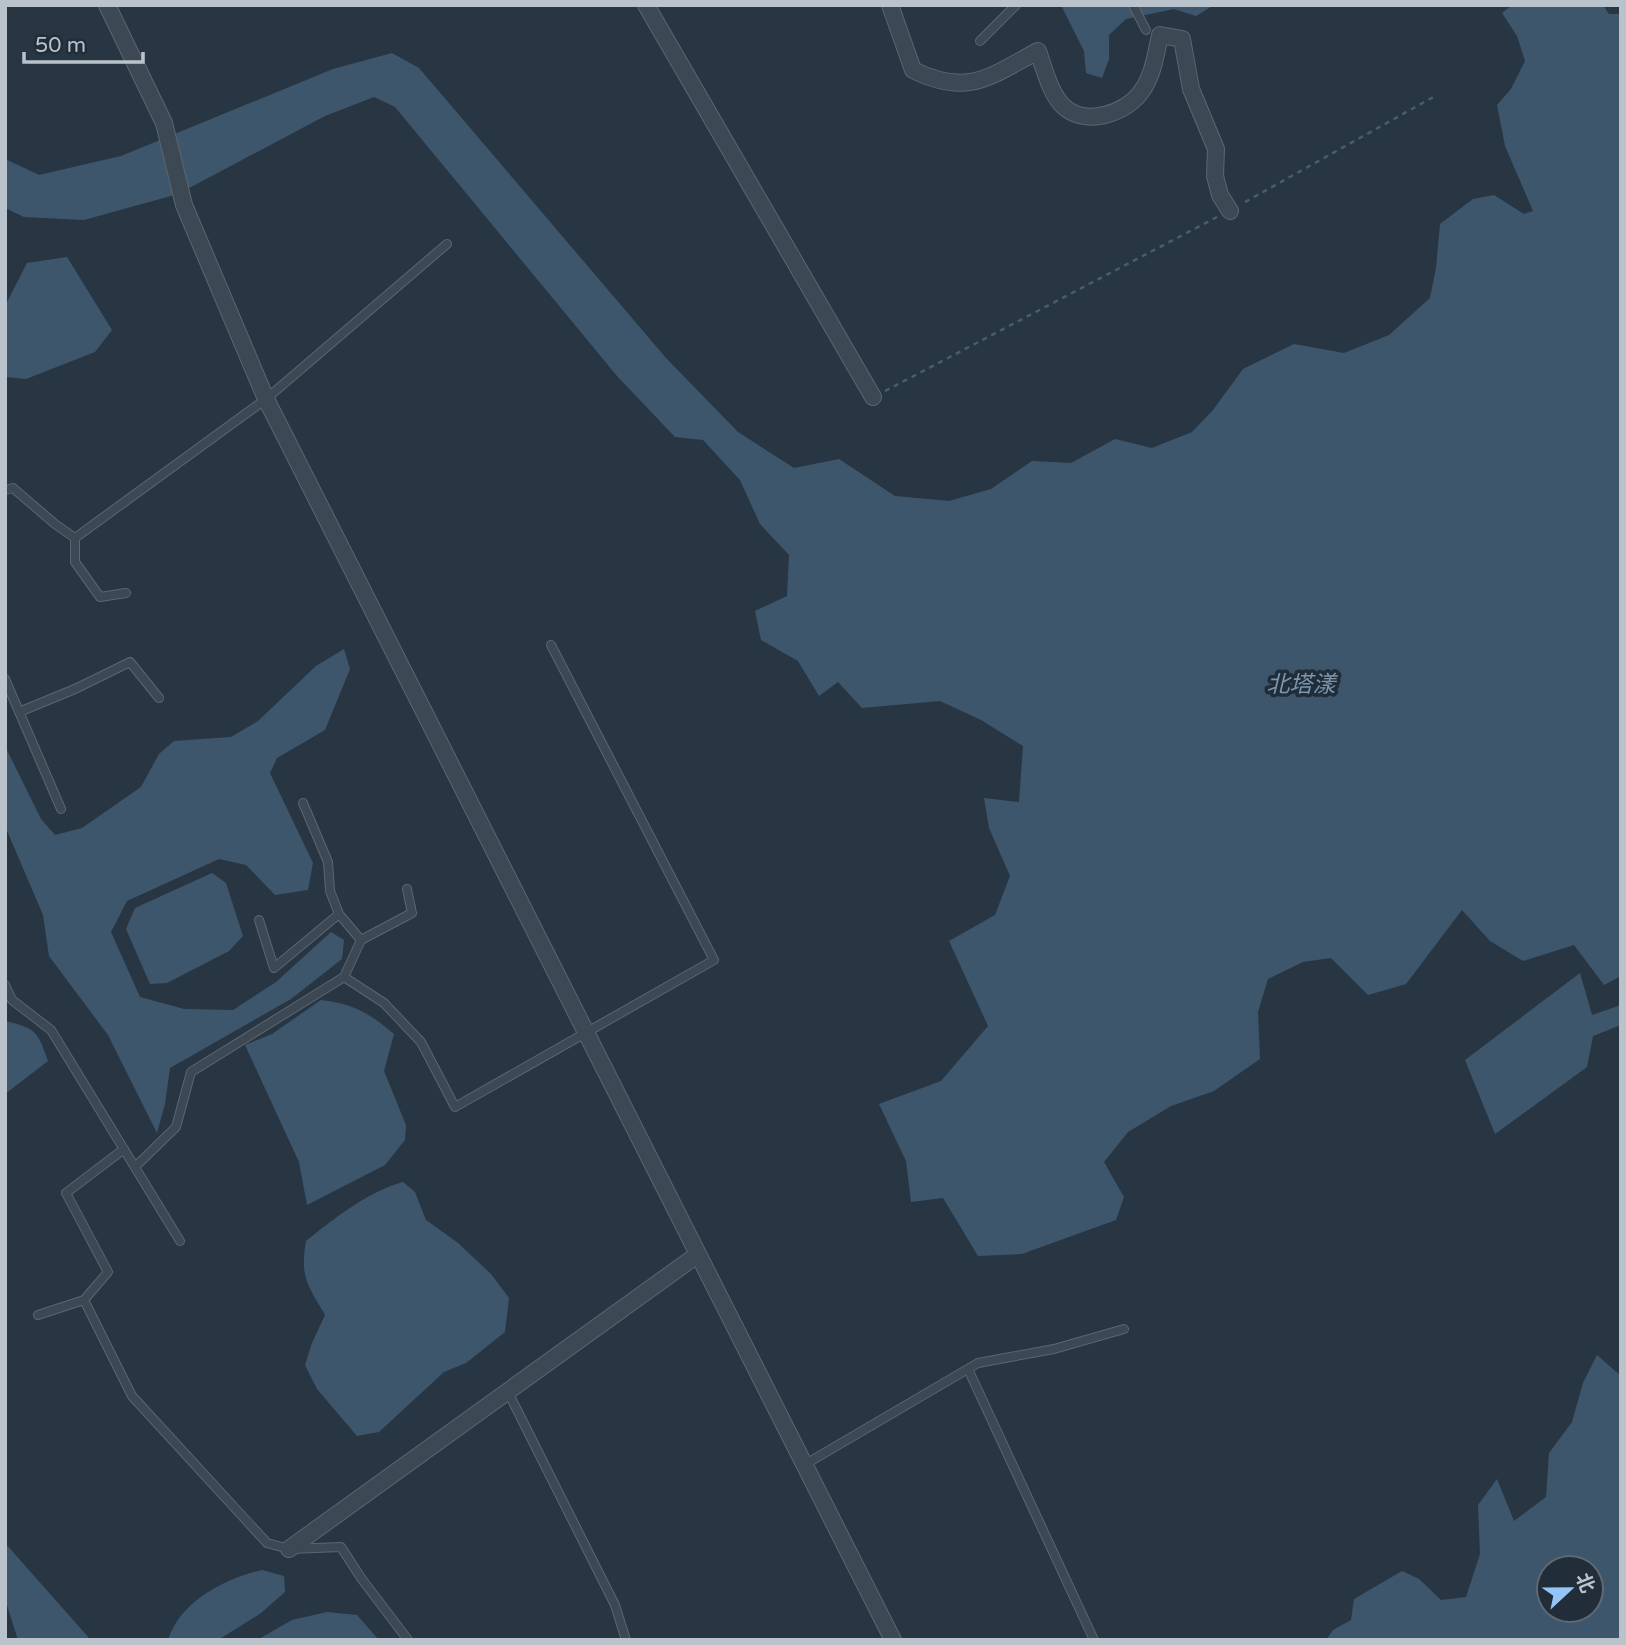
<svg xmlns="http://www.w3.org/2000/svg" width="1626" height="1645" viewBox="0 0 1626 1645" font-family="'Varela Round','Noto Sans SC',sans-serif">
  <style>
    .water { fill: #3e566c; fill-rule: evenodd }
    .lines { fill: none; stroke-linecap: round; stroke-linejoin: round }
    .lane-casing { stroke: #5b6670; stroke-width: 10 }
    .street-casing { stroke: #5b6670; stroke-width: 18 }
    .path { stroke: #486060; stroke-width: 2.5; stroke-dasharray: 5 5; stroke-linecap: butt }
    .lane { stroke: #3c4853; stroke-width: 8 }
    .street { stroke: #3c4853; stroke-width: 16 }
    .labels { text-anchor: middle; dominant-baseline: central; stroke-width: 7; stroke-linejoin: round; paint-order: stroke }
    .water-label { font-size: 23px; font-style: italic; fill: #7b96ae; stroke: #212d38 }
  </style>
  <rect width="100%" height="100%" fill="#283643"/>
  <!-- water -->
  <path class="water" d="M 1061,5 L 1214,5 L 1196,16 L 1174,9 L 1126,19 L 1109,35 L 1109,59 L 1102,78 L 1086,73 L 1084,51 Z
    M 1512,5 L 1603,5 L 1609,14 L 1621,14 L 1621,976 L 1604,985 L 1574,945 L 1523,961 L 1490,941 L 1462,910 L 1406,984 L 1368,995 L 1331,958 L 1303,962 L 1268,979 L 1258,1012 L 1260,1059 L 1214,1091 L 1171,1106 L 1128,1132 L 1104,1162 L 1124,1197 L 1116,1220 L 1022,1254 L 978,1256 L 943,1198 L 911,1202 L 906,1161 L 879,1104 L 941,1081 L 988,1026 L 949,941 L 995,915 L 1010,876 L 989,828 L 984,798 L 1019,802 L 1023,746 L 981,720 L 940,701 L 862,708 L 838,682 L 819,696 L 798,661 L 761,640 L 755,611 L 787,596 L 789,555 L 760,524 L 740,480 L 703,440 L 675,437 L 617,376 L 395,107 L 374,97 L 325,116 L 178,194 L 84,220 L 24,217 L 5,208 L 5,159 L 39,175 L 121,156 L 333,69 L 392,53 L 419,68 L 666,358 L 738,432 L 794,468 L 839,459 L 895,496 L 949,501 L 991,489 L 1032,461 L 1071,463 L 1115,439 L 1152,448 L 1192,432 L 1213,410 L 1243,369 L 1294,344 L 1344,353 L 1389,335 L 1430,298 L 1436,268 L 1440,224 L 1473,199 L 1494,195 L 1524,214 L 1533,211 L 1505,146 L 1497,105 L 1511,89 L 1525,61 L 1517,36 L 1502,13 Z
    M 67,257 L 112,330 L 95,352 L 26,379 L 5,377 L 5,306 L 27,263 Z
    M 344,649 L 350,669 L 325,730 L 277,758 L 270,773 L 313,863 L 308,890 L 275,895 L 246,865 L 219,859 L 127,901 L 111,932 L 140,997 L 184,1009 L 233,1010 L 276,982 L 331,932 L 344,940 L 342,959 L 291,999 L 170,1068 L 165,1104 L 157,1133 L 108,1035 L 49,956 L 43,915 L 5,826 L 5,746 L 41,819 L 55,835 L 82,828 L 141,787 L 159,754 L 174,741 L 231,737 L 258,721 L 316,666 Z
    M 212,873 L 226,883 L 243,936 L 229,951 L 167,983 L 150,984 L 126,929 L 135,908 Z
    M 1580,973 L 1592,1015 L 1621,1005 L 1621,1025 L 1593,1036 L 1587,1067 L 1495,1134 L 1465,1060 Z
    M 321,1000 C 354,1004 369,1013 394,1034 L 384,1071 L 406,1125 L 405,1140 L 385,1165 L 307,1205 L 299,1162 L 245,1045 L 272,1034 Z
    M 5,1021 C 36,1028 38,1032 48,1061 L 5,1094 Z
    M 403,1182 L 415,1192 L 426,1220 L 458,1243 L 491,1274 L 509,1298 L 505,1332 L 466,1363 L 444,1372 L 379,1432 L 357,1436 L 317,1389 L 305,1365 L 312,1343 L 325,1315 C 307,1284 300,1277 306,1241 C 335,1218 367,1192 403,1182 Z
    M 1597,1355 L 1621,1376 L 1621,1640 L 1326,1640 L 1333,1630 L 1351,1620 L 1354,1599 L 1402,1571 L 1419,1579 L 1441,1600 L 1466,1597 L 1480,1554 L 1478,1505 L 1497,1479 L 1514,1521 L 1546,1497 L 1549,1453 L 1572,1422 L 1583,1383 ZM 1549,1568 L 1591,1568 L 1591,1610 L 1549,1610 Z
    M 5,1543 L 89,1638 L 91,1640 L 18,1640 L 5,1599 Z
    M 262,1570 L 284,1576 L 285,1592 L 261,1613 L 218,1640 L 168,1640 C 180,1601 226,1578 262,1570 Z
    M 327,1612 L 357,1615 L 379,1640 L 257,1640 L 292,1620 Z"/>
  <g class="lines">
    <defs>
      <path id="lane" d="M 1133,5 L 1146,30
        M 980,41 L 1016,5
        M 5,490 L 13,488 L 55,524 L 75,538 L 266,399 L 447,244
        M 75,538 L 75,562 L 100,597 L 126,593
        M 5,679 L 61,809
        M 19,712 L 75,689 L 130,662 L 159,698
        M 303,803 L 328,862 L 330,891 L 339,914 L 361,940
        M 259,920 L 274,968 L 339,914
        M 344,977 L 384,1003 L 421,1042 L 455,1107 L 714,960 L 551,645
        M 5,985 L 12,1000 L 51,1030 L 180,1241
        M 135,1167 L 176,1127 L 191,1072 L 344,977 L 361,940 L 412,913 L 407,889
        M 84,1300 L 132,1396 L 267,1543 L 289,1549 L 341,1547 L 361,1578 L 408,1640
        M 38,1315 L 84,1300 L 108,1272 L 66,1193 L 124,1149
        M 968,1369 L 1094,1640
        M 508,1392 L 615,1605 L 626,1640
        M 804,1465 L 978,1363 L 1054,1349 L 1124,1329"/>
      <path id="street" d="M 107,5 L 164,123 L 184,205 L 266,399 L 893,1640
        M 646,5 L 873,397
        M 890,5 L 913,70 C 968,97 989,77 1038,51 C 1044,68 1050,93 1063,106 C 1085,127 1125,114 1141,92 C 1153,76 1156,54 1160,35 L 1182,39 L 1191,89 L 1216,149 L 1215,176 L 1220,195 L 1230,211
        M 289,1549 L 697,1255"/>
    </defs>
    <!-- lane casing -->
    <use href="#lane" class="lane-casing"/>
    <!-- street casing -->
    <use href="#street" class="street-casing"/>
    <!-- path -->
    <path class="path" d="M 1245,202 L 1437,95
      M 885,391 L 1217,217"/>
    <!-- lane -->
    <use href="#lane" class="lane"/>
    <!-- street -->
    <use href="#street" class="street"/>
  </g>
  <g class="labels">
    <!-- water labels -->
    <g class="water-label">
      <text x="1301" y="685">北塔漾</text>
    </g>
  </g>
  <!-- border -->
  <rect width="1626" height="1645" fill="none" stroke="#bac3cc" stroke-width="14"/>
  <!-- north arrow -->
  <g transform="translate(1570 1589) rotate(68)"><circle r="33" fill="#212d38" stroke="#5e6973" stroke-width="2"/>
  <path d="M0-5L12 26L0 18L-12 26Z" fill="#94c5f7"/>
  <text y="-10" font-size="19" font-weight="bold" text-anchor="middle" fill="#bac3cc">北</text>
  </g>
  <!-- scale -->
  <path d="M24 52v10h119v-10" fill="none" stroke="#bac3cc" stroke-width="3.5"/>
  <text x="35" y="52" font-size="21" fill="#bac3cc" stroke="#212d38" stroke-width="5" paint-order="stroke">50 m</text>
</svg>
